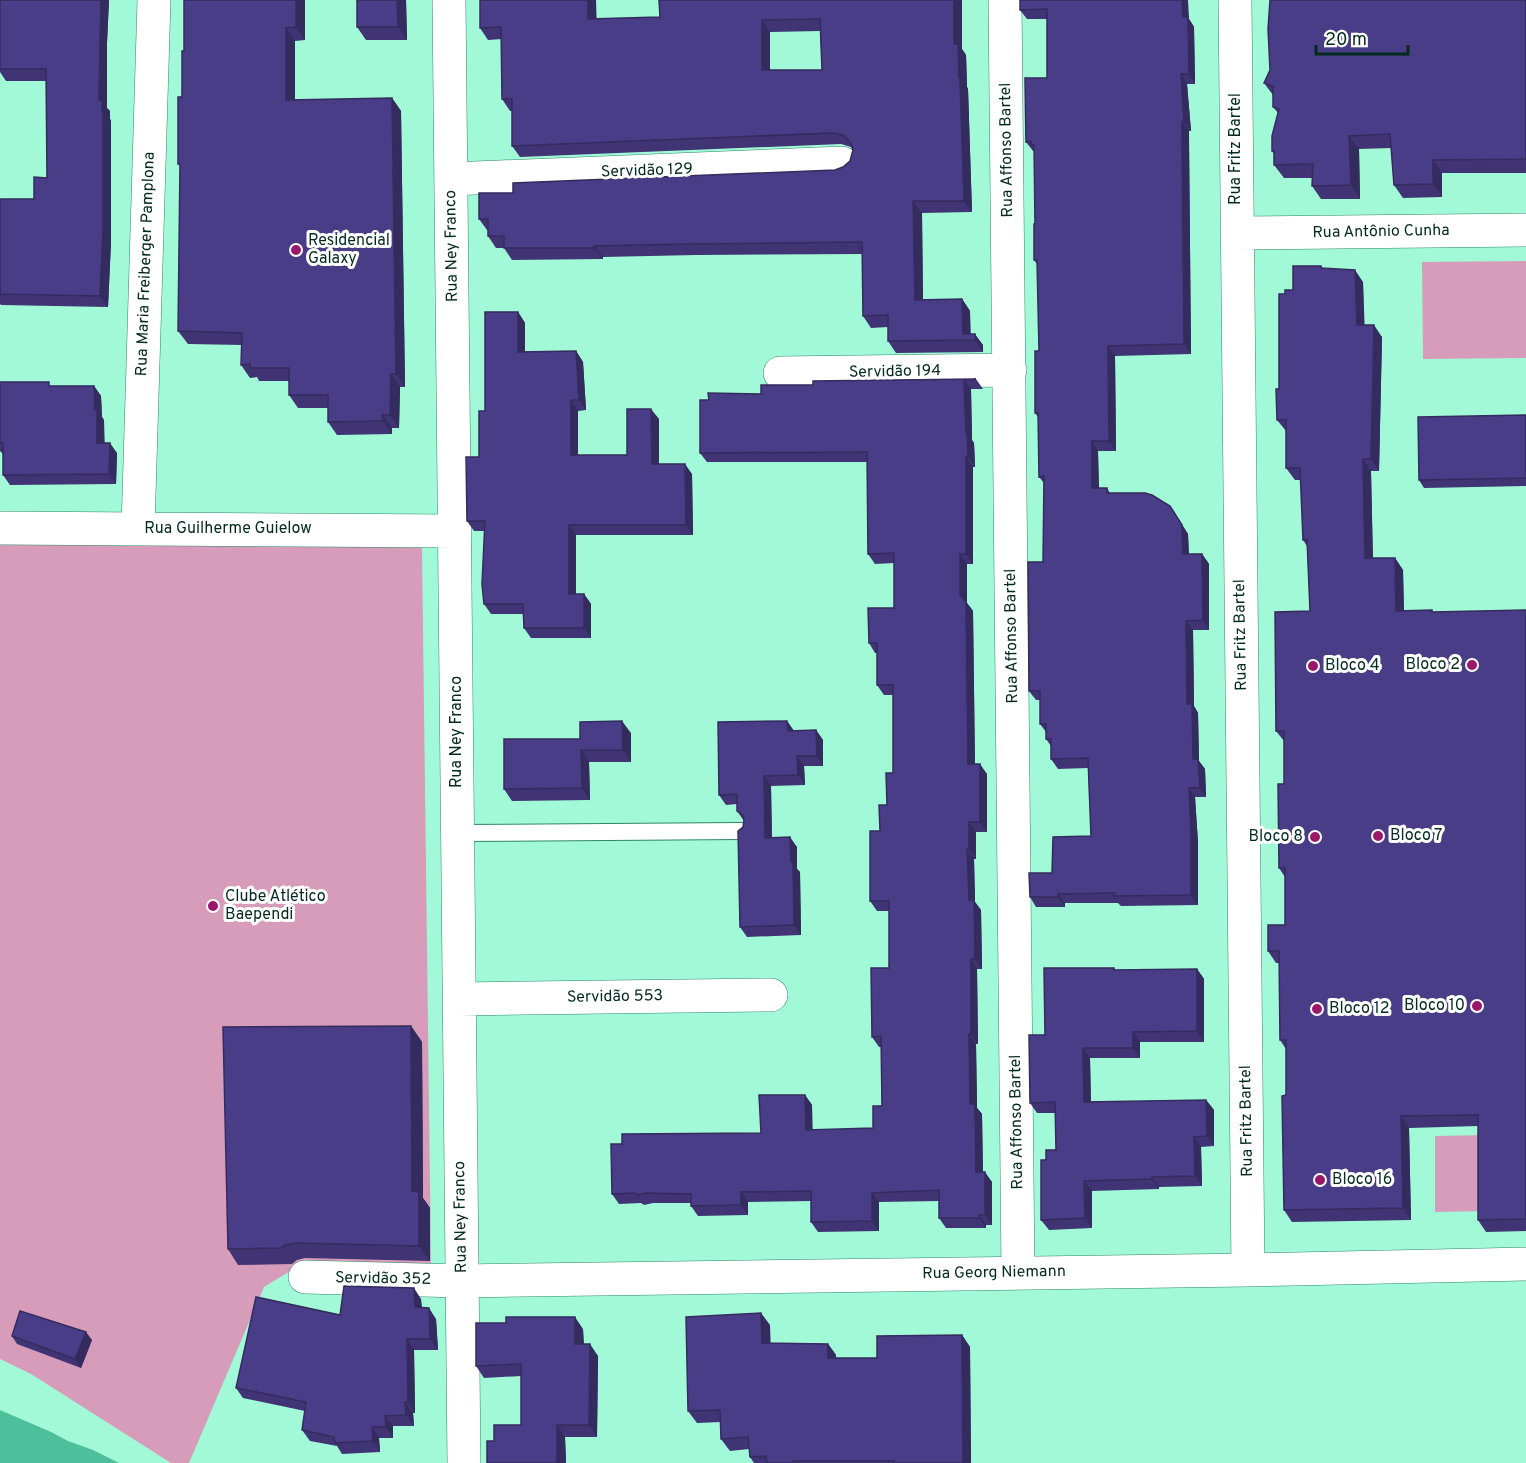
<svg xmlns="http://www.w3.org/2000/svg" width="1526" height="1463" viewBox="0 0 1526 1463" font-family="Overpass,sans-serif">
  <style>
    .green { fill: #d79cb9 }
    .water { fill: #4dbf9a }
    .lines { fill: none; stroke-linecap: round; stroke-linejoin: round }
    .lane-casing { stroke: #2c876a; stroke-width: 18 }
    .street-casing { stroke: #2c876a; stroke-width: 34 }
    .lane { stroke: #fff; stroke-width: 16 }
    .street { stroke: #fff; stroke-width: 33 }
    .wall { fill: #403474; fill-rule: evenodd }
    .shaded-wall { fill: #342b5e }
    .building { fill: #4a3d87; stroke: #342b5e; stroke-width: 1.5; fill-rule: evenodd }
    .poi-dot { fill: #9b176b; stroke: #fff; stroke-width: 2 }
    .labels { text-anchor: middle; dominant-baseline: central; stroke-width: 6; stroke-linejoin: round; paint-order: stroke }
    .street-label { font-size: 16px; fill: #032a1e; stroke: #fff }
    .poi-label { font-size: 16px; fill: #032a1e; stroke: #fff; text-anchor: start }
  </style>
  <rect width="100%" height="100%" fill="#a2f9d8"/>
  <!-- green -->
  <path class="green" d="M 1526,261 L 1526,358 L 1423,359 L 1422,262 Z
    M 412,540 L 422,548 L 431,1264 L 300,1265 L 264,1287 L 189,1463 L 171,1463 L 31,1374 L 0,1359 L 0,544 Z
    M 1486,1135 L 1486,1211 L 1435,1212 L 1435,1136 Z"/>
  <!-- water -->
  <path class="water" d="M 0,1410 L 51,1432 L 68,1441 L 93,1450 L 119,1463 L 0,1463 Z"/>
  <g class="lines">
    <defs>
      <path id="lane" d="M 457,833 L 741,831"/>
      <path id="street" d="M 449,0 C 456,488 457,975 464,1463
        M 1005,0 L 1018,1273
        M 1235,0 L 1248,1270
        M 451,179 L 842,163
        M 1237,233 L 1526,230
        M 780,373 L 1010,370
        M 0,528 L 455,531
        M 138,529 L 154,0
        M 459,999 L 771,995
        M 305,1277 L 461,1281 L 1248,1270 L 1526,1264"/>
    </defs>
    <!-- lane casing -->
    <use href="#lane" class="lane-casing"/>
    <!-- street casing -->
    <use href="#street" class="street-casing"/>
    <!-- lane -->
    <use href="#lane" class="lane"/>
    <!-- street -->
    <use href="#street" class="street"/>
  </g>
  <!-- wall -->
  <path class="wall" d="M 0,0 L 109,0 L 107,43 L 107,108 L 110,111 L 110,119 L 111,121 L 111,242 L 108,307 L 1,305 L 0,304 L 0,294 L 34,199 L 47,178 L 46,81 L 6,81 L 0,72 Z
    M 184,0 L 305,0 L 305,40 L 295,41 L 295,100 L 392,98 L 401,111 L 405,387 L 400,387 L 399,428 L 392,428 L 392,434 L 337,435 L 328,422 L 328,408 L 298,408 L 289,395 L 289,381 L 259,381 L 257,377 L 250,378 L 241,365 L 242,345 L 188,344 L 178,331 L 180,166 L 178,164 L 184,51 Z
    M 357,0 L 406,0 L 407,40 L 366,40 L 357,27 Z
    M 659,0 L 962,0 L 962,49 L 966,55 L 967,87 L 968,89 L 972,212 L 922,213 L 923,300 L 962,299 L 970,311 L 970,334 L 983,345 L 983,352 L 896,353 L 888,341 L 888,327 L 871,328 L 863,316 L 862,254 L 696,255 L 603,257 L 603,259 L 512,260 L 504,248 L 496,248 L 488,236 L 488,230 L 487,230 L 479,219 L 513,193 L 835,170 L 843,167 L 850,161 L 853,150 L 851,147 L 841,144 L 520,157 L 512,146 L 512,111 L 510,111 L 502,99 L 502,39 L 488,40 L 480,28 L 596,19 L 660,17 ZM 820,31 L 822,70 L 770,70 L 770,32 Z
    M 1020,0 L 1189,19 L 1194,27 L 1195,84 L 1187,84 L 1191,131 L 1189,131 L 1189,146 L 1191,354 L 1115,356 L 1116,451 L 1098,451 L 1099,488 L 1107,488 L 1110,493 L 1170,506 L 1188,534 L 1189,554 L 1202,554 L 1209,564 L 1209,630 L 1193,630 L 1194,706 L 1198,713 L 1199,761 L 1205,769 L 1206,797 L 1195,797 L 1198,843 L 1198,905 L 1121,906 L 1118,903 L 1065,903 L 1065,907 L 1036,907 L 1030,897 L 1052,873 L 1091,836 L 1088,768 L 1058,769 L 1051,759 L 1051,746 L 1046,739 L 1046,732 L 1040,724 L 1040,700 L 1036,700 L 1029,691 L 1043,562 L 1044,483 L 1039,477 L 1038,417 L 1035,413 L 1039,351 L 1037,264 L 1034,260 L 1035,224 L 1034,151 L 1033,151 L 1026,142 L 1047,78 L 1047,19 L 1027,19 L 1020,10 Z
    M 1526,0 L 1526,173 L 1442,173 L 1442,197 L 1403,198 L 1394,185 L 1391,148 L 1359,149 L 1360,199 L 1321,199 L 1312,186 L 1312,178 L 1284,178 L 1274,165 L 1274,154 L 1272,151 L 1278,113 L 1273,107 L 1273,95 L 1264,83 L 1270,70 Z
    M 1321,266 L 1323,268 L 1363,282 L 1364,325 L 1382,337 L 1379,471 L 1371,471 L 1373,558 L 1395,558 L 1403,570 L 1404,610 L 1432,610 L 1433,612 L 1526,610 L 1526,1231 L 1486,1232 L 1478,1220 L 1478,1126 L 1409,1128 L 1411,1220 L 1292,1222 L 1284,1210 L 1286,1095 L 1286,1049 L 1280,1040 L 1279,963 L 1276,963 L 1268,951 L 1285,925 L 1285,877 L 1279,868 L 1284,784 L 1284,741 L 1276,731 L 1310,611 L 1307,546 L 1303,540 L 1301,480 L 1295,480 L 1286,468 L 1286,431 L 1277,420 L 1285,294 L 1293,290 Z
    M 518,312 L 525,323 L 525,352 L 576,351 L 583,362 L 586,410 L 578,411 L 578,455 L 627,455 L 659,419 L 659,464 L 692,474 L 693,535 L 576,535 L 576,594 L 584,594 L 591,604 L 591,638 L 531,638 L 524,628 L 523,614 L 491,614 L 484,604 L 485,531 L 474,531 L 467,521 L 479,457 L 485,411 Z
    M 976,379 L 983,389 L 971,389 L 972,440 L 974,443 L 975,467 L 973,467 L 973,564 L 967,564 L 967,603 L 973,611 L 975,764 L 987,774 L 987,832 L 976,832 L 976,859 L 974,859 L 975,902 L 981,910 L 982,969 L 977,969 L 978,1044 L 976,1044 L 977,1108 L 982,1114 L 983,1172 L 992,1182 L 992,1225 L 986,1225 L 986,1228 L 946,1228 L 939,1218 L 939,1201 L 879,1202 L 879,1231 L 818,1232 L 811,1222 L 811,1201 L 748,1202 L 748,1215 L 698,1216 L 691,1206 L 691,1203 L 653,1203 L 644,1205 L 641,1203 L 619,1204 L 612,1194 L 622,1144 L 761,1133 L 805,1095 L 812,1105 L 812,1130 L 873,1128 L 882,1106 L 881,1047 L 879,1047 L 872,1037 L 889,968 L 889,911 L 877,911 L 870,901 L 880,831 L 887,805 L 893,773 L 893,695 L 884,695 L 877,685 L 877,653 L 875,653 L 869,643 L 894,608 L 894,563 L 875,564 L 868,554 L 867,462 L 707,462 L 700,453 L 709,400 L 761,394 L 813,385 Z
    M 0,382 L 52,386 L 94,386 L 101,396 L 102,417 L 104,420 L 104,443 L 117,453 L 116,484 L 10,485 L 3,475 L 3,454 L 0,451 Z
    M 1526,415 L 1526,486 L 1424,488 L 1419,480 Z
    M 787,721 L 794,731 L 816,730 L 823,740 L 823,766 L 804,766 L 805,785 L 771,786 L 772,837 L 797,847 L 797,869 L 800,872 L 801,935 L 747,937 L 740,927 L 743,827 L 744,821 L 737,811 L 737,804 L 726,805 L 719,795 Z
    M 631,733 L 631,762 L 589,762 L 590,800 L 512,801 L 504,789 L 580,739 Z
    M 1114,968 L 1115,970 L 1197,969 L 1204,979 L 1204,1042 L 1140,1042 L 1140,1058 L 1090,1058 L 1091,1102 L 1206,1100 L 1214,1110 L 1214,1146 L 1201,1147 L 1202,1186 L 1159,1187 L 1159,1189 L 1092,1191 L 1092,1228 L 1049,1230 L 1041,1220 L 1046,1160 L 1056,1150 L 1055,1113 L 1037,1113 L 1030,1103 L 1045,1035 Z
    M 411,1026 L 422,1042 L 423,1198 L 430,1208 L 430,1261 L 305,1258 L 297,1260 L 292,1264 L 238,1265 L 228,1249 Z
    M 421,1299 L 422,1308 L 436,1319 L 438,1350 L 414,1350 L 415,1413 L 413,1413 L 414,1426 L 393,1426 L 393,1438 L 379,1438 L 380,1452 L 342,1454 L 337,1446 L 310,1441 L 302,1430 L 305,1411 L 243,1398 L 236,1388 L 340,1315 Z
    M 770,1325 L 770,1343 L 828,1344 L 836,1355 L 836,1358 L 877,1358 L 962,1335 L 970,1347 L 971,1463 L 754,1463 L 750,1457 L 749,1449 L 730,1451 L 721,1439 L 721,1422 L 697,1423 L 688,1411 Z
    M 583,1329 L 584,1344 L 598,1356 L 597,1437 L 565,1437 L 566,1463 L 487,1463 L 494,1441 L 521,1425 L 521,1376 L 484,1378 L 476,1366 Z
    M 12,1336 L 92,1340 L 81,1368 L 17,1344 Z"/>
  <!-- shaded-wall -->
  <path class="shaded-wall" d="M 101,0 L 109,0 L 107,43 L 107,108 L 110,111 L 110,119 L 111,121 L 111,242 L 108,307 L 100,296 L 102,110 L 99,100 Z
    M 296,0 L 305,0 L 305,40 L 296,27 Z
    M 397,0 L 406,0 L 407,40 L 398,27 Z
    M 588,0 L 596,0 L 597,31 L 588,19 Z
    M 954,0 L 962,0 L 962,49 L 966,55 L 967,87 L 968,89 L 972,212 L 964,201 L 959,78 L 954,44 Z
    M 1182,0 L 1188,0 L 1189,19 L 1194,27 L 1195,84 L 1189,74 L 1183,17 Z
    M 762,20 L 770,32 L 770,81 L 762,70 Z
    M 286,28 L 295,41 L 295,113 L 286,100 Z
    M 1181,74 L 1187,84 L 1191,131 L 1184,122 Z
    M 392,98 L 401,111 L 405,387 L 396,374 Z
    M 1182,122 L 1189,131 L 1191,354 L 1184,344 Z
    M 1349,136 L 1359,149 L 1360,199 L 1351,185 Z
    M 1433,160 L 1442,173 L 1442,197 L 1433,184 Z
    M 913,201 L 922,213 L 923,311 L 915,300 Z
    M 594,246 L 603,257 L 603,259 L 594,248 Z
    M 1355,270 L 1363,282 L 1365,337 L 1357,325 Z
    M 962,299 L 970,311 L 971,340 L 963,334 Z
    M 518,312 L 525,323 L 525,362 L 518,352 Z
    M 1374,325 L 1382,337 L 1379,471 L 1371,459 Z
    M 975,334 L 983,345 L 983,352 L 975,340 Z
    M 1108,346 L 1115,356 L 1116,451 L 1109,441 Z
    M 576,351 L 583,362 L 586,410 L 579,400 Z
    M 391,374 L 400,387 L 399,428 L 390,415 Z
    M 964,380 L 971,389 L 972,440 L 974,443 L 975,467 L 968,457 L 966,433 Z
    M 94,386 L 101,396 L 102,417 L 104,420 L 105,453 L 97,443 Z
    M 571,400 L 578,411 L 578,465 L 571,455 Z
    M 651,409 L 659,419 L 659,474 L 652,464 Z
    M 382,415 L 392,428 L 392,434 L 383,421 Z
    M 1092,441 L 1098,451 L 1099,498 L 1092,488 Z
    M 110,443 L 117,453 L 116,484 L 109,474 Z
    M 966,457 L 973,467 L 973,564 L 966,554 Z
    M 1363,459 L 1371,471 L 1373,570 L 1365,558 Z
    M 685,464 L 692,474 L 693,535 L 686,525 Z
    M 1170,506 L 1188,534 L 1189,564 L 1183,554 Z
    M 569,525 L 576,535 L 576,604 L 569,594 Z
    M 960,554 L 967,564 L 967,603 L 973,611 L 975,774 L 968,764 L 960,595 Z
    M 1202,554 L 1209,564 L 1209,630 L 1203,620 Z
    M 1395,558 L 1403,570 L 1404,622 L 1396,611 Z
    M 584,594 L 591,604 L 591,638 L 584,628 Z
    M 1186,621 L 1193,630 L 1194,706 L 1198,713 L 1199,761 L 1205,769 L 1206,797 L 1200,788 L 1193,759 L 1187,704 Z
    M 622,721 L 631,733 L 631,762 L 623,750 Z
    M 787,721 L 794,731 L 788,731 Z
    M 816,730 L 823,740 L 823,766 L 817,756 Z
    M 581,750 L 589,762 L 590,800 L 582,788 Z
    M 797,756 L 804,766 L 805,785 L 798,775 Z
    M 980,764 L 987,774 L 987,832 L 980,822 Z
    M 764,776 L 771,786 L 772,848 L 765,838 Z
    M 1189,788 L 1195,797 L 1198,843 L 1198,905 L 1191,895 Z
    M 969,822 L 976,832 L 976,859 L 969,849 Z
    M 790,837 L 797,847 L 797,869 L 800,872 L 801,935 L 794,925 Z
    M 967,849 L 974,859 L 975,902 L 981,910 L 982,969 L 975,959 L 969,900 Z
    M 1058,894 L 1065,903 L 1065,907 L 1058,897 Z
    M 971,959 L 977,969 L 978,1044 L 971,1034 Z
    M 1197,969 L 1204,979 L 1204,1042 L 1197,1031 Z
    M 411,1026 L 422,1042 L 423,1198 L 430,1208 L 430,1261 L 419,1246 L 412,1191 Z
    M 1133,1032 L 1140,1042 L 1140,1058 L 1133,1048 Z
    M 969,1034 L 976,1044 L 977,1108 L 982,1114 L 983,1182 L 976,1172 L 970,1104 Z
    M 1083,1048 L 1090,1058 L 1091,1112 L 1084,1102 Z
    M 805,1095 L 812,1105 L 813,1140 L 806,1130 Z
    M 1206,1100 L 1214,1110 L 1214,1146 L 1207,1136 Z
    M 1401,1116 L 1409,1128 L 1411,1220 L 1403,1208 Z
    M 1194,1137 L 1201,1147 L 1202,1186 L 1195,1176 Z
    M 985,1172 L 992,1182 L 992,1225 L 985,1215 Z
    M 1152,1177 L 1159,1187 L 1159,1189 L 1152,1179 Z
    M 1084,1181 L 1092,1191 L 1092,1228 L 1085,1218 Z
    M 741,1192 L 748,1202 L 748,1215 L 741,1205 Z
    M 872,1193 L 879,1202 L 879,1231 L 872,1221 Z
    M 979,1215 L 986,1225 L 986,1228 L 979,1218 Z
    M 414,1288 L 421,1299 L 422,1318 L 415,1307 Z
    M 429,1308 L 436,1319 L 438,1350 L 430,1339 Z
    M 761,1313 L 770,1325 L 771,1354 L 762,1343 Z
    M 575,1317 L 583,1329 L 584,1356 L 575,1344 Z
    M 86,1332 L 92,1340 L 81,1368 L 75,1359 Z
    M 962,1335 L 970,1347 L 971,1463 L 963,1463 Z
    M 407,1339 L 414,1350 L 415,1413 L 408,1402 Z
    M 590,1344 L 598,1356 L 597,1437 L 589,1425 Z
    M 828,1344 L 836,1355 L 836,1370 L 828,1358 Z
    M 405,1402 L 413,1413 L 414,1426 L 406,1415 Z
    M 385,1416 L 393,1426 L 393,1438 L 386,1427 Z
    M 557,1425 L 565,1437 L 566,1463 L 557,1463 Z
    M 372,1427 L 379,1438 L 380,1452 L 373,1441 Z"/>
  <!-- building -->
  <path class="building" d="M 0,0 L 101,0 L 99,100 L 102,100 L 102,110 L 103,110 L 103,230 L 100,296 L 0,294 L 0,199 L 34,199 L 34,177 L 47,178 L 46,69 L 0,69 Z
    M 184,0 L 296,0 L 296,27 L 286,28 L 286,100 L 392,98 L 396,374 L 391,374 L 390,415 L 382,415 L 383,421 L 328,422 L 328,395 L 289,395 L 289,368 L 250,368 L 250,364 L 241,365 L 242,333 L 178,331 L 180,164 L 178,164 L 178,97 L 182,97 L 182,51 L 184,51 Z
    M 357,0 L 397,0 L 398,27 L 357,27 Z
    M 480,0 L 588,0 L 588,19 L 660,17 L 659,0 L 954,0 L 954,44 L 958,44 L 959,78 L 960,78 L 964,201 L 913,201 L 915,300 L 962,299 L 963,334 L 975,334 L 975,340 L 888,341 L 888,315 L 863,316 L 862,242 L 688,244 L 594,246 L 594,248 L 504,248 L 504,236 L 488,236 L 488,219 L 479,219 L 479,193 L 513,193 L 513,183 L 835,170 L 843,167 L 850,161 L 853,150 L 850,142 L 843,135 L 833,133 L 512,146 L 512,99 L 502,99 L 501,27 L 480,28 ZM 820,19 L 822,70 L 762,70 L 762,20 Z
    M 1020,0 L 1182,0 L 1183,17 L 1188,17 L 1189,74 L 1181,74 L 1184,122 L 1182,122 L 1182,136 L 1184,344 L 1108,346 L 1109,441 L 1092,441 L 1092,488 L 1107,488 L 1107,493 L 1145,493 L 1152,495 L 1170,506 L 1182,525 L 1183,554 L 1202,554 L 1203,620 L 1186,621 L 1187,704 L 1192,704 L 1193,759 L 1198,759 L 1200,788 L 1189,788 L 1191,833 L 1191,895 L 1114,896 L 1114,893 L 1058,894 L 1058,897 L 1030,897 L 1029,873 L 1052,873 L 1053,837 L 1091,836 L 1088,758 L 1051,759 L 1051,739 L 1046,739 L 1046,724 L 1040,724 L 1040,691 L 1029,691 L 1028,562 L 1043,562 L 1044,476 L 1039,477 L 1038,413 L 1035,413 L 1035,351 L 1039,351 L 1037,260 L 1034,260 L 1034,224 L 1035,224 L 1034,145 L 1031,145 L 1031,141 L 1026,142 L 1025,78 L 1047,78 L 1047,9 L 1020,10 Z
    M 1270,0 L 1526,0 L 1526,159 L 1433,160 L 1433,184 L 1394,185 L 1390,134 L 1349,136 L 1351,185 L 1312,186 L 1313,164 L 1274,165 L 1274,151 L 1272,151 L 1272,136 L 1279,109 L 1273,107 L 1273,86 L 1264,83 L 1270,70 L 1268,29 Z
    M 1293,266 L 1321,266 L 1321,268 L 1355,270 L 1357,325 L 1374,325 L 1371,459 L 1363,459 L 1365,558 L 1395,558 L 1396,611 L 1432,610 L 1432,612 L 1526,610 L 1526,1219 L 1478,1220 L 1478,1115 L 1401,1116 L 1403,1208 L 1284,1210 L 1282,1096 L 1286,1095 L 1286,1040 L 1280,1040 L 1279,951 L 1268,951 L 1268,925 L 1285,925 L 1285,868 L 1279,868 L 1278,784 L 1284,784 L 1284,731 L 1276,731 L 1275,612 L 1310,611 L 1307,539 L 1303,540 L 1300,468 L 1286,468 L 1286,420 L 1277,420 L 1276,389 L 1279,389 L 1279,294 L 1285,294 L 1285,290 L 1293,290 Z
    M 485,312 L 518,312 L 518,352 L 576,351 L 579,400 L 571,400 L 571,455 L 627,455 L 627,409 L 651,409 L 652,464 L 685,464 L 686,525 L 569,525 L 569,594 L 584,594 L 584,628 L 524,628 L 523,604 L 484,604 L 482,584 L 485,521 L 467,521 L 466,457 L 479,457 L 479,411 L 485,411 Z
    M 976,379 L 964,380 L 966,433 L 967,433 L 968,457 L 966,457 L 966,554 L 960,554 L 960,595 L 966,602 L 968,764 L 980,764 L 980,822 L 969,822 L 969,849 L 967,849 L 969,900 L 974,900 L 975,959 L 971,959 L 971,1034 L 969,1034 L 970,1104 L 975,1104 L 976,1172 L 985,1172 L 985,1215 L 979,1215 L 979,1218 L 939,1218 L 939,1190 L 872,1193 L 872,1221 L 811,1222 L 811,1191 L 741,1192 L 741,1205 L 691,1206 L 691,1194 L 646,1193 L 638,1195 L 634,1193 L 612,1194 L 611,1144 L 622,1144 L 622,1134 L 761,1133 L 759,1095 L 805,1095 L 806,1130 L 873,1128 L 873,1106 L 882,1106 L 881,1036 L 872,1037 L 871,968 L 889,968 L 889,901 L 870,901 L 870,831 L 880,831 L 879,805 L 887,805 L 886,773 L 893,773 L 893,685 L 877,685 L 877,643 L 869,643 L 868,608 L 894,608 L 894,553 L 868,554 L 867,452 L 700,453 L 700,400 L 709,400 L 708,393 L 761,394 L 761,385 L 813,385 L 813,381 Z
    M 0,382 L 49,382 L 49,386 L 94,386 L 95,410 L 97,410 L 97,443 L 110,443 L 109,474 L 3,475 L 3,443 L 0,443 Z
    M 1526,415 L 1526,478 L 1419,480 L 1418,417 Z
    M 622,721 L 623,750 L 581,750 L 582,788 L 504,789 L 504,739 L 580,739 L 580,722 Z
    M 787,721 L 788,731 L 816,730 L 817,756 L 797,756 L 798,775 L 764,776 L 765,838 L 790,837 L 791,862 L 793,862 L 794,925 L 740,927 L 738,831 L 743,827 L 744,820 L 743,815 L 737,811 L 737,794 L 719,795 L 718,722 Z
    M 1044,968 L 1114,968 L 1114,970 L 1197,969 L 1197,1031 L 1133,1032 L 1133,1048 L 1083,1048 L 1084,1102 L 1206,1100 L 1207,1136 L 1194,1137 L 1195,1176 L 1152,1177 L 1152,1179 L 1084,1181 L 1085,1218 L 1041,1220 L 1041,1160 L 1046,1160 L 1046,1150 L 1056,1150 L 1055,1102 L 1030,1103 L 1029,1035 L 1045,1035 Z
    M 411,1026 L 412,1191 L 419,1192 L 419,1246 L 295,1243 L 286,1245 L 281,1248 L 228,1249 L 223,1027 Z
    M 344,1286 L 414,1288 L 415,1307 L 429,1308 L 430,1339 L 407,1339 L 408,1402 L 405,1402 L 406,1415 L 385,1416 L 386,1427 L 372,1427 L 373,1441 L 335,1443 L 334,1437 L 302,1430 L 306,1402 L 236,1388 L 256,1297 L 340,1315 Z
    M 20,1311 L 86,1332 L 75,1359 L 12,1336 Z
    M 761,1313 L 762,1343 L 828,1344 L 828,1358 L 877,1358 L 877,1336 L 962,1335 L 963,1463 L 894,1463 L 894,1461 L 793,1461 L 793,1463 L 767,1463 L 766,1456 L 750,1457 L 748,1437 L 721,1439 L 720,1410 L 688,1411 L 686,1317 Z
    M 506,1317 L 575,1317 L 575,1344 L 590,1344 L 589,1425 L 557,1425 L 557,1463 L 487,1463 L 487,1441 L 494,1441 L 494,1425 L 521,1425 L 521,1364 L 476,1366 L 476,1323 L 506,1323 Z"/>
  <!-- markers -->
  <g class="poi-dot">
    <circle cx="296" cy="250" r="6"/>
    <circle cx="1472" cy="665" r="6"/>
    <circle cx="1313" cy="666" r="6"/>
    <circle cx="1378" cy="836" r="6"/>
    <circle cx="1315" cy="837" r="6"/>
    <circle cx="213" cy="906" r="6"/>
    <circle cx="1477" cy="1006" r="6"/>
    <circle cx="1317" cy="1009" r="6"/>
    <circle cx="1320" cy="1180" r="6"/>
  </g>
  <g class="labels">
    <!-- street labels -->
    <g class="street-label">
      <text transform="translate(1236 149) rotate(-90)">Rua Fritz Bartel</text>
      <text transform="translate(1007 150) rotate(-91)">Rua Affonso Bartel</text>
      <text transform="translate(647 171) rotate(-2)">Servidão 129</text>
      <text transform="translate(1381 232) rotate(-1)">Rua Antônio Cunha</text>
      <text transform="translate(452 246) rotate(-91)">Rua Ney Franco</text>
      <text transform="translate(146 264) rotate(-88)">Rua Maria Freiberger Pamplona</text>
      <text transform="translate(895 372) rotate(-1)">Servidão 194</text>
      <text x="228" y="529">Rua Guilherme Guielow</text>
      <text transform="translate(1241 635) rotate(-91)">Rua Fritz Bartel</text>
      <text transform="translate(1012 636) rotate(-91)">Rua Affonso Bartel</text>
      <text transform="translate(457 732) rotate(-90)">Rua Ney Franco</text>
      <text transform="translate(615 997) rotate(-1)">Servidão 553</text>
      <text transform="translate(1247 1121) rotate(-91)">Rua Fritz Bartel</text>
      <text transform="translate(1017 1122) rotate(-91)">Rua Affonso Bartel</text>
      <text transform="translate(461 1217) rotate(-91)">Rua Ney Franco</text>
      <text transform="translate(994 1273) rotate(-1)">Rua Georg Niemann</text>
      <text transform="translate(383 1279) rotate(1)">Servidão 352</text>
    </g>
    <!-- poi labels -->
    <g class="poi-label">
      <text x="308" y="241">Residencial<tspan x="308" dy="18">Galaxy</tspan></text>
      <text x="1460" y="665" text-anchor="end">Bloco 2</text>
      <text x="1325" y="666">Bloco 4</text>
      <text x="1390" y="836">Bloco 7</text>
      <text x="1303" y="837" text-anchor="end">Bloco 8</text>
      <text x="225" y="897">Clube Atlético<tspan x="225" dy="18">Baependi</tspan></text>
      <text x="1465" y="1006" text-anchor="end">Bloco 10</text>
      <text x="1329" y="1009">Bloco 12</text>
      <text x="1332" y="1180">Bloco 16</text>
    </g>
  </g>
  <!-- scale -->
  <path d="M1316 45v9h92v-9" fill="none" stroke="#032a1e" stroke-width="3"/>
  <text x="1325" y="45" font-size="18" fill="#032a1e" stroke="#ffffff" stroke-width="4.5" paint-order="stroke">20 m</text>
</svg>
